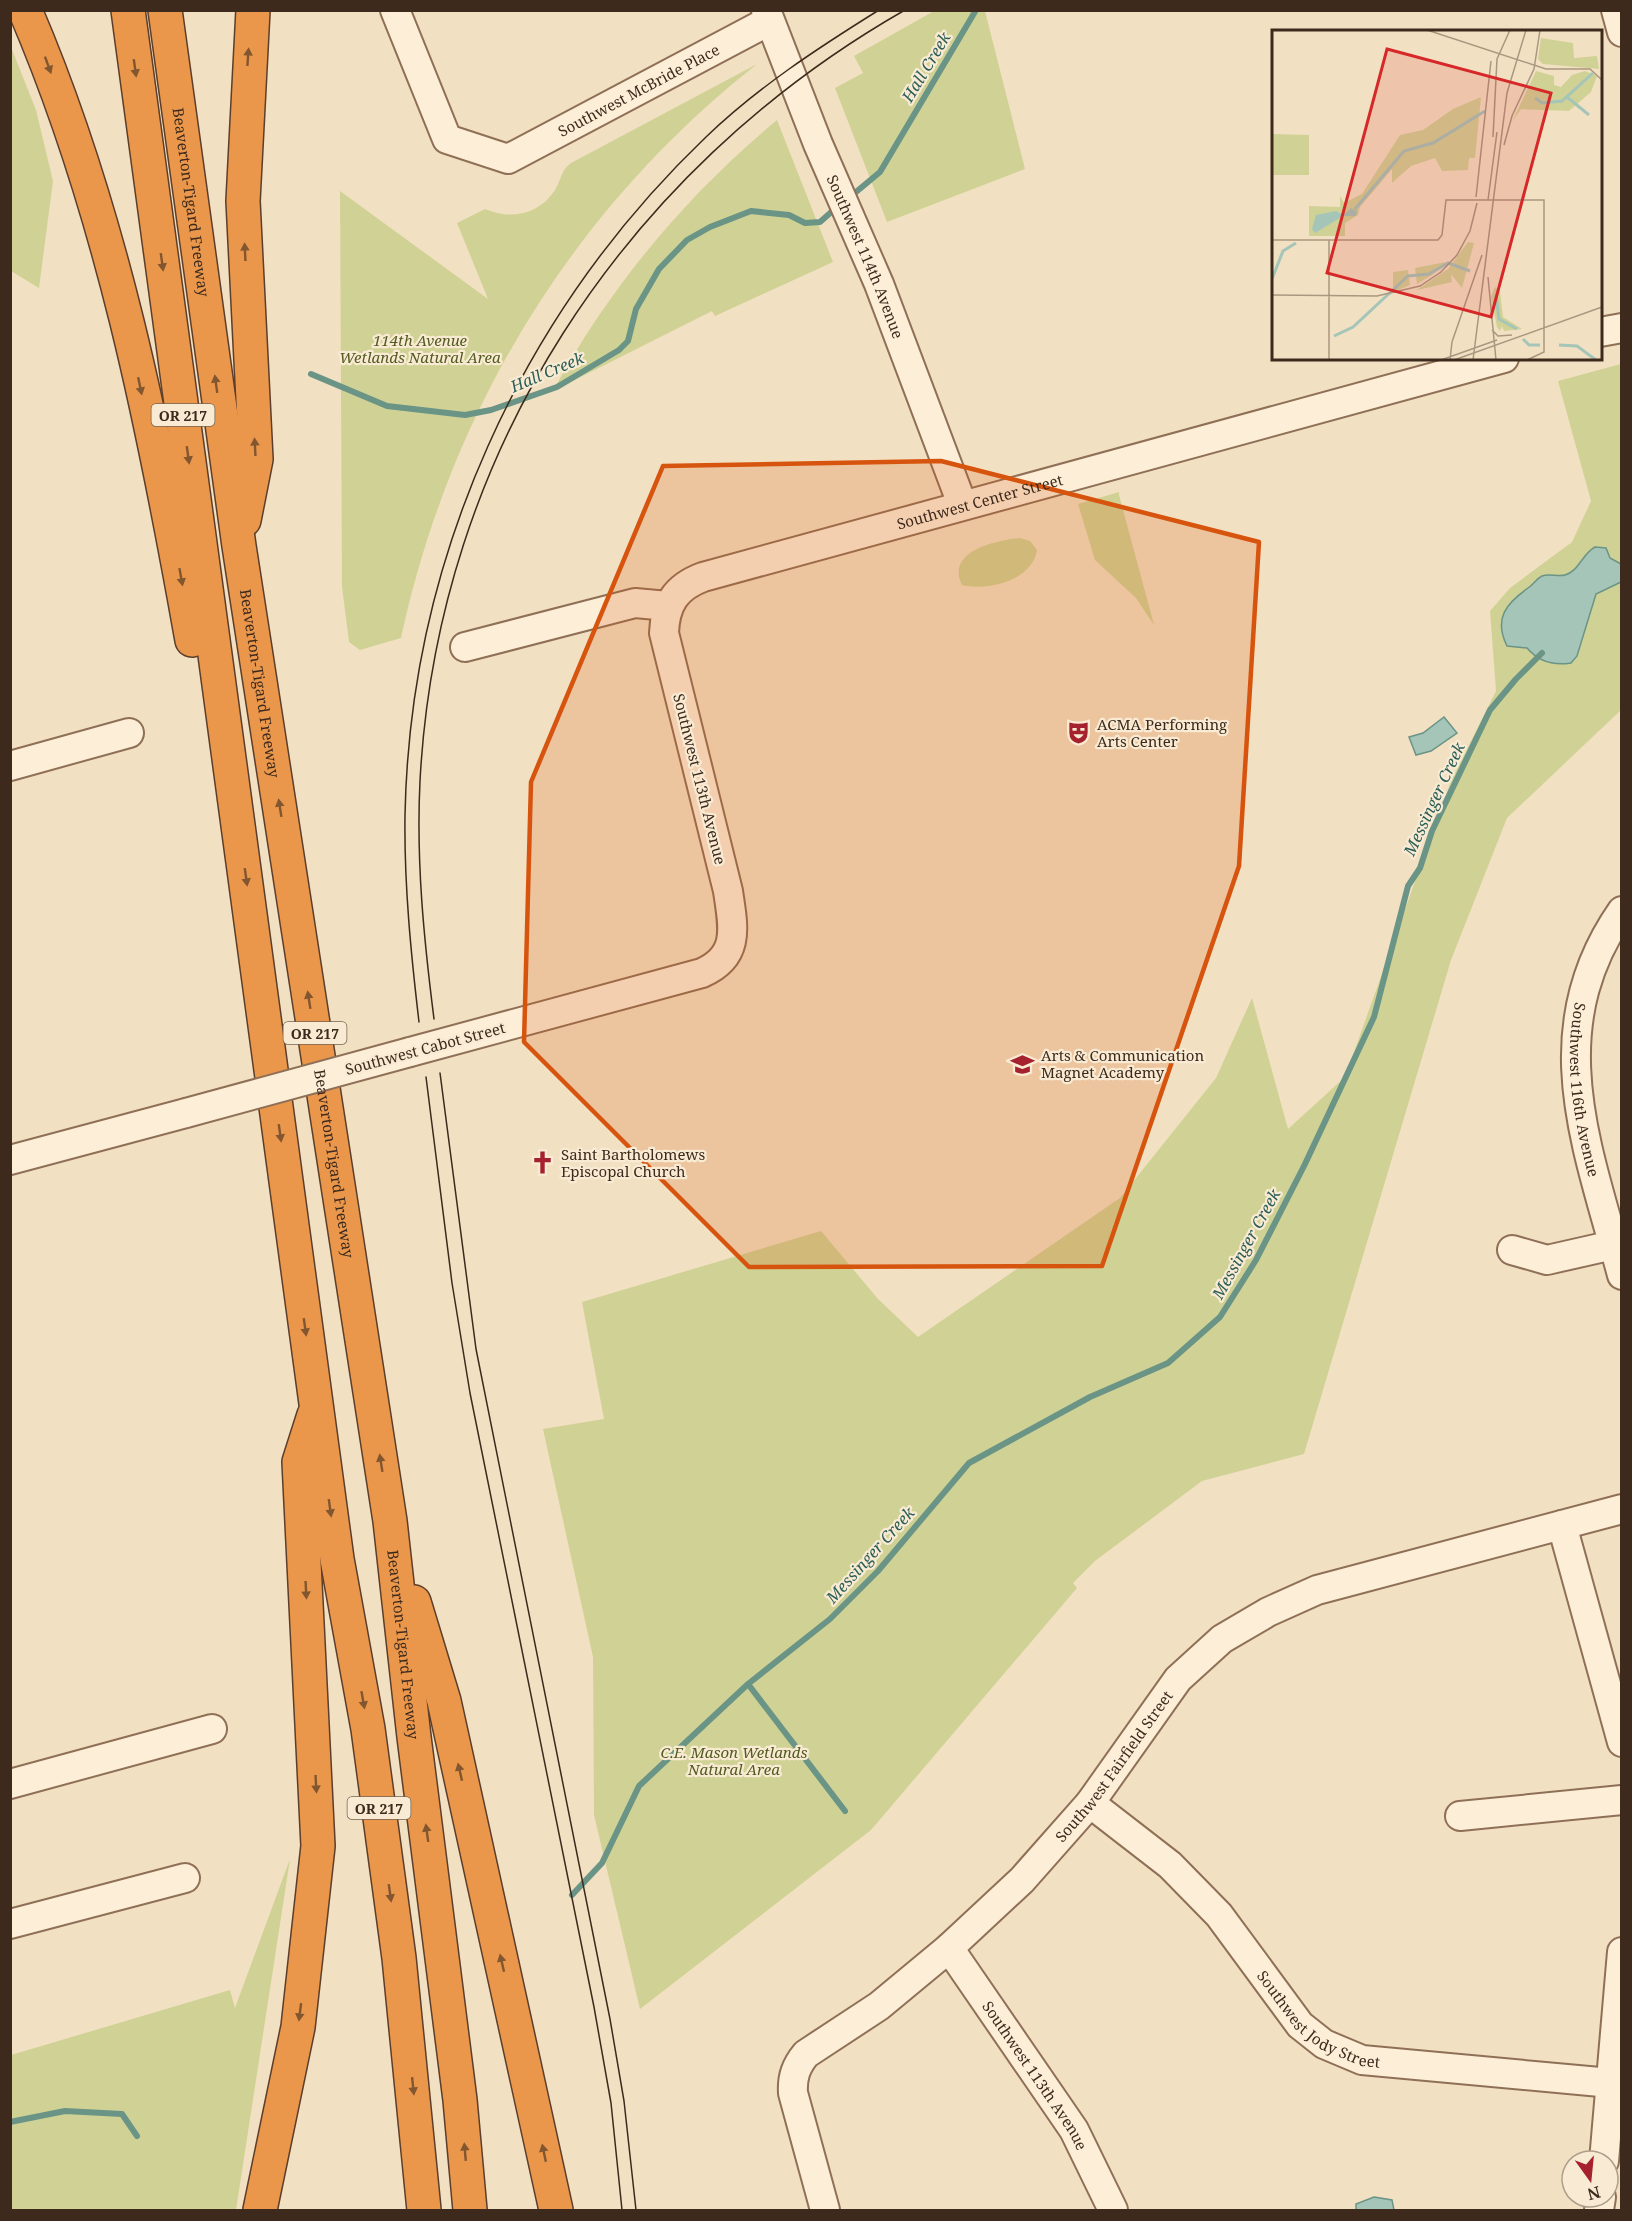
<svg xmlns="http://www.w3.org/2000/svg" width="1632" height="2221" viewBox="0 0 1632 2221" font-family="'Noto Serif',serif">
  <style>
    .green { fill: #d0d295 }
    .water { fill: #a5c5b9; stroke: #6a9486; stroke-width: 1.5 }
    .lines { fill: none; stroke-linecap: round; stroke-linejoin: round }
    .stream { stroke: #6a9486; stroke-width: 6 }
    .minor-casing { stroke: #8f7057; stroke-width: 32 }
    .highway-casing { stroke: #5c3e2c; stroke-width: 36 }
    .minor { stroke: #fceed7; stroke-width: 28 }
    .highway { stroke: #ea974b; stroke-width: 33 }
    .tram { stroke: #3d2a1d; stroke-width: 1.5 }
    .minor-bridge-casing { stroke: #8f7057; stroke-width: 32; stroke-linecap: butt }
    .minor-bridge { stroke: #fceed7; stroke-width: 28 }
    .oneway { fill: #82562f }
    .marked { fill: #d7540e; fill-opacity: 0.2; stroke: #d7540e; stroke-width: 4.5; stroke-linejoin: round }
    .labels { text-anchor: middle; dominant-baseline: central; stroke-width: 4.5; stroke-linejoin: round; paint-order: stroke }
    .shield { fill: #f9ebd3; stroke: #756454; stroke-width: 1.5 }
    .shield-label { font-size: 14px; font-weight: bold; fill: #3d2a1d }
    .street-label { font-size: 15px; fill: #3d2a1d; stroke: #f9ebd3 }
    .park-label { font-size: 15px; font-style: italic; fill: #525b21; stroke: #f9ebd3 }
    .poi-label { font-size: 15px; fill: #3d2a1d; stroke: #f9ebd3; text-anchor: start }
    .water-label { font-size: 16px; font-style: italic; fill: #2b5e57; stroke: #f9ebd3 }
    .inset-river { fill: none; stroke: #a5c5b9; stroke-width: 3 }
    .inset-road { fill: none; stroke: #aa9780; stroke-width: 1.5 }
    .view { fill: #d62828; fill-opacity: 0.15; stroke: #d62828; stroke-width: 3 }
    .inset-edge { fill: none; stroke: #3d2a1d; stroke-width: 3 }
  </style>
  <rect width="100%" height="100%" fill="#f2e0c2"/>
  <!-- green -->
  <path class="green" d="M 934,11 L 985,11 L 1025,169 L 887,222 L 835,88 L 863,73 L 854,56 Z
    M 11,47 L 36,110 L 53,181 L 39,288 L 11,271 Z
    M 757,64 C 573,209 450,410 401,638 L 360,650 L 349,642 L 342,587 L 340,191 L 488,299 L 457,223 L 485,209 C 510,220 539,215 555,190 C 561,180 561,170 571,163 Z
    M 777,120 L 833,262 L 715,316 L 712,311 L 553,391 C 610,286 686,196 777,120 Z
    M 1621,364 L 1621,710 L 1507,818 L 1451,960 L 1304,1454 L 1202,1481 L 1095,1561 L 1073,1583 L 1077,1588 L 871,1830 L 640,2009 L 594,1815 L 593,1657 L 543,1429 L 604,1419 L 582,1302 L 821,1231 L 878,1299 L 918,1337 L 1120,1198 L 1216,1078 L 1252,998 L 1288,1129 L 1345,1077 L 1451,781 L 1496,691 L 1490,611 L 1510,588 L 1572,542 L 1591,501 L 1558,381 Z
    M 1119,492 L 1119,495 L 1154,625 L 1136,598 L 1095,560 L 1078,504 Z
    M 1020,538 L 1030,541 L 1037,550 C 1032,581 988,591 962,585 C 945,551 997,540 1020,538 Z
    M 290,1859 L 236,2210 L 11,2210 L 11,2055 L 230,1990 L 235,2008 Z"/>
  <!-- water -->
  <path class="water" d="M 1595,547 L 1606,548 L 1610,558 L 1621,564 L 1621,582 L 1596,594 L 1577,656 L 1571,663 C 1553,666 1539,662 1527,648 L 1507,646 C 1493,618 1507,603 1528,588 C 1534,584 1536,579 1542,576 C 1549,573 1558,577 1565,575 C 1579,571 1582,554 1595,547 Z
    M 1444,717 L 1457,733 L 1431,751 L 1416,755 L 1409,737 L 1423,733 Z
    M 1374,2197 L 1392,2200 L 1394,2210 L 1356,2210 L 1356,2204 Z"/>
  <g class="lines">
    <!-- stream -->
    <path class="stream" d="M 850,197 L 880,172 L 976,10
      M 311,374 L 387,406 L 465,415 L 491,410 L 557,387 L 619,350 L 628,341 L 636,309 L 659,269 L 687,240 L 710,227 L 751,211 L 789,215 L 805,223 L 820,222 L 837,207
      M 748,1684 L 845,1811
      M 572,1895 L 602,1863 L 639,1786 L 748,1684 L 830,1619 L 878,1571 L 969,1463 L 1090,1397 L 1168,1363 L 1220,1317 L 1256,1260 L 1305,1164 L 1374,1017 L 1408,886 L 1420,868 L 1432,831 L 1490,710 L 1516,679 L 1542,653
      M 10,2122 L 65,2111 L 122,2114 L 137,2136"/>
    <defs>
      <g id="minor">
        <path id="s1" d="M 395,10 L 447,139 L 508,159 L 769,21"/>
        <path id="s2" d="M 766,10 L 818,144 L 879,284 L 962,504"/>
        <path d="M 1616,10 L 1622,32"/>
        <path d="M 1600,332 L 1622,328"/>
        <path d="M 465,647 L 635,603 L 668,606"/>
        <path d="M 10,766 L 129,733"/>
        <path id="s3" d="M 1622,911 C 1538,1031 1588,1148 1622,1275"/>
        <path id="s4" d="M 410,1052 L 702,973 C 741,956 733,926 728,891 L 664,633 C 665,604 676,587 703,577 L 1504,358"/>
        <path d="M 10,1160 L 186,1113"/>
        <path d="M 1512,1250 L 1547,1260 L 1622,1243"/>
        <path d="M 1562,1525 L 1622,1742"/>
        <path d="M 10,1784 L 212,1729"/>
        <path id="s5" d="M 1090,1803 L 1170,1865 L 1219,1915 L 1300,2025 L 1324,2044 L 1362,2060 L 1622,2084"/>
        <path d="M 1460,1816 L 1622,1800"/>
        <path d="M 10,1924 L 185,1878"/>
        <path id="s6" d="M 949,1948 L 1074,2130 L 1113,2210"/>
        <path d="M 1604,2161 L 1622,1952"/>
        <path id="s7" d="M 825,2210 L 793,2093 C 792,2077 796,2066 806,2054 L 879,2006 L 949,1948 L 1022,1880 L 1090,1803 L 1178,1679 L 1222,1639 L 1268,1612 L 1317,1590 L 1622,1509"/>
        <path d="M 1599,2210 L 1601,2197"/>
      </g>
      <g id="highway">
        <path d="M 25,10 C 111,210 154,427 192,640"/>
        <path d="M 128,10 L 337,1559 L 368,1729 L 399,1958 L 424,2210"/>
        <path id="s8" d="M 165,10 L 239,546 L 390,1521 L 414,1737 L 460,2100 L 470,2210"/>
        <path d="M 244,520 L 256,459 L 243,201 L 253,10"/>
        <path d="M 414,1602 L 444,1701 L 556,2210"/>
        <path d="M 260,2210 L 298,2027 L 318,1846 L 299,1462 L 314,1415"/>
      </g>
    </defs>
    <!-- minor casing -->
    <use href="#minor" class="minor-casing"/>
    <!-- highway casing -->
    <use href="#highway" class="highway-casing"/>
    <!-- minor -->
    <use href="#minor" class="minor"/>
    <!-- highway -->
    <use href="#highway" class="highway"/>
    <!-- tram -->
    <path class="tram" d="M 434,1019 C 424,940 416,861 420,781 C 437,454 623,171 905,10
      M 419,1022 C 411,954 404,884 405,815 C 410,558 521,314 706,137 C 758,87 818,48 879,10
      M 440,1073 L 476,1349 L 610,2019 L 624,2101 L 636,2210
      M 426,1077 L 452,1283 L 470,1393 L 594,2007 L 611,2103 L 622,2210"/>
    <defs>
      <path id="minor-bridge" d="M 186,1113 L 410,1052"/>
    </defs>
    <!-- minor-bridge casing -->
    <use href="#minor-bridge" class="minor-bridge-casing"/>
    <!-- minor-bridge -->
    <use href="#minor-bridge" class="minor-bridge"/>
  </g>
  <!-- one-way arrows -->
  <defs><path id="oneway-solid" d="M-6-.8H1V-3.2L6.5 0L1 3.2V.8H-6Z" transform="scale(1.5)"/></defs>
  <g class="oneway">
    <use href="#oneway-solid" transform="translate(248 57) rotate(-86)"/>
    <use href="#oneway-solid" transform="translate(48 65) rotate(70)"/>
    <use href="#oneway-solid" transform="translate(135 68) rotate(82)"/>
    <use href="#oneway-solid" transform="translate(245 252) rotate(-93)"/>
    <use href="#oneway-solid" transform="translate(162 262) rotate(82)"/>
    <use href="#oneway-solid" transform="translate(216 384) rotate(-98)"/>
    <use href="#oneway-solid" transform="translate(140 386) rotate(78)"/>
    <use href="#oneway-solid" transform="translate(255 447) rotate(-93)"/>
    <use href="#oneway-solid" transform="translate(188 455) rotate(82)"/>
    <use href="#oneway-solid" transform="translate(181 577) rotate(80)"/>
    <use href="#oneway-solid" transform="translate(280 808) rotate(-99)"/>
    <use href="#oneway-solid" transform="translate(246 877) rotate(82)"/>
    <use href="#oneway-solid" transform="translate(309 1000) rotate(-99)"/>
    <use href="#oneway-solid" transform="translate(280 1133) rotate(82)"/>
    <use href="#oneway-solid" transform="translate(305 1327) rotate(82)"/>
    <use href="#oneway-solid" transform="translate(381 1463) rotate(-99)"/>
    <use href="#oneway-solid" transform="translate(330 1508) rotate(82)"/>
    <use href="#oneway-solid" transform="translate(306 1590) rotate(87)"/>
    <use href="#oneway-solid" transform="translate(363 1700) rotate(80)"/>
    <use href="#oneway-solid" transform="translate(460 1772) rotate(-103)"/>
    <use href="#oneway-solid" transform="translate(316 1784) rotate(87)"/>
    <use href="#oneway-solid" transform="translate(427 1833) rotate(-98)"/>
    <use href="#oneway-solid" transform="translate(390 1893) rotate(82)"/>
    <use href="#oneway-solid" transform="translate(502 1963) rotate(-103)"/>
    <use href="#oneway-solid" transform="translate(300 2012) rotate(97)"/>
    <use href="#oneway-solid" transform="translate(413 2086) rotate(84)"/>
    <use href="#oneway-solid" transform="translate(465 2152) rotate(-95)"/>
    <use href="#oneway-solid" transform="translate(544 2153) rotate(-102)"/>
  </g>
  <!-- marked area -->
  <path class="marked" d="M 941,461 L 1259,542 L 1239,866 L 1102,1266 L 749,1267 L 524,1042 L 531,782 L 663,466 Z"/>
  <!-- icons -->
  <defs>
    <symbol id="theatre-bare" viewBox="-9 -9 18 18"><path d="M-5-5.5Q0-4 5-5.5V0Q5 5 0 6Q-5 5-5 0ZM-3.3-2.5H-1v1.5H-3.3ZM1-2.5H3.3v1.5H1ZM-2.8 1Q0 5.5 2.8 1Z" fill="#a4212d" stroke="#f9ebd3" stroke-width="2.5" paint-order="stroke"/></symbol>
    <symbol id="school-bare" viewBox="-9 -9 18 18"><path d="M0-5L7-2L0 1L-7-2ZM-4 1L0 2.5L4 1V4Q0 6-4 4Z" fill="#a4212d" stroke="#f9ebd3" stroke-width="2.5" paint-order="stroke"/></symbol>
    <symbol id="church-bare" viewBox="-9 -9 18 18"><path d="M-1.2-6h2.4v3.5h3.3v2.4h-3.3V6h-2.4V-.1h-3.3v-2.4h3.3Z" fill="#a4212d" stroke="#f9ebd3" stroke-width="2.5" paint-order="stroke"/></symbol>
  </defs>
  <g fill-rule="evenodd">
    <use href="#theatre-bare" x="1062" y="716" width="33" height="33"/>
    <use href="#school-bare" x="1006" y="1048" width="33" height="33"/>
    <use href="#church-bare" x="526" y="1146" width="33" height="33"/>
  </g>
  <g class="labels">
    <!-- shield labels -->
    <g class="shield">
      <rect x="151.5" y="404" width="63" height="22" rx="4.5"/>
      <rect x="283.5" y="1022" width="63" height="22" rx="4.5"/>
      <rect x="347.5" y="1797" width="63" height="22" rx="4.5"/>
    </g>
    <g class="shield-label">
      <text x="183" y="415">OR 217</text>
      <text x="315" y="1033">OR 217</text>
      <text x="379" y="1808">OR 217</text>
    </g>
    <!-- street labels -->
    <g class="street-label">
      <text stroke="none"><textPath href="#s1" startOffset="351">Southwest McBride Place</textPath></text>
      <text stroke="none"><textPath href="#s8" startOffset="194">Beaverton-Tigard Freeway</textPath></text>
      <text stroke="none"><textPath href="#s2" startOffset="266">Southwest 114th Avenue</textPath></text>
      <text stroke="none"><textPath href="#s4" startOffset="1024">Southwest Center Street</textPath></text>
      <text stroke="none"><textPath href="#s8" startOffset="680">Beaverton-Tigard Freeway</textPath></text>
      <text transform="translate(700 779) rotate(76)">Southwest 113th Avenue</text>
      <text transform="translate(425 1048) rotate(-15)">Southwest Cabot Street</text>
      <text stroke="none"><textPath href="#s3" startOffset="189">Southwest 116th Avenue</textPath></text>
      <text stroke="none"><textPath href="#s8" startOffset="1166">Beaverton-Tigard Freeway</textPath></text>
      <text stroke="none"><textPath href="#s8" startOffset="1652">Beaverton-Tigard Freeway</textPath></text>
      <text stroke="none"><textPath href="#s7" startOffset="588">Southwest Fairfield Street</textPath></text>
      <text stroke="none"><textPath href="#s5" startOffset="320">Southwest Jody Street</textPath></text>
      <text stroke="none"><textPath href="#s6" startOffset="154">Southwest 113th Avenue</textPath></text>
    </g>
    <!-- park labels -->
    <g class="park-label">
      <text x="420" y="340">114th Avenue<tspan x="420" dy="17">Wetlands Natural Area</tspan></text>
      <text x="734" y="1752">C.E. Mason Wetlands<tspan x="734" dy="17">Natural Area</tspan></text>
    </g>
    <!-- poi labels -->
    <g class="poi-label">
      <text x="1097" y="724">ACMA Performing<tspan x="1097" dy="17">Arts Center</tspan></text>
      <text x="1041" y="1055">Arts &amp; Communication<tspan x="1041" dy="17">Magnet Academy</tspan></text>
      <text x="561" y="1154">Saint Bartholomews<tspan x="561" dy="17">Episcopal Church</tspan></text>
    </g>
    <!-- water labels -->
    <g class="water-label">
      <text transform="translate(926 67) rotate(-59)">Hall Creek</text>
      <text transform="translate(547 372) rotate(-23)">Hall Creek</text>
      <text transform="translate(1434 799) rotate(-65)">Messinger Creek</text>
      <text transform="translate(1246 1244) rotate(-61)">Messinger Creek</text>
      <text transform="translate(870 1555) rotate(-48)">Messinger Creek</text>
    </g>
  </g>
  <!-- overview -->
  <g transform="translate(1272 30)">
    <rect width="330" height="330" fill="#f2e0c2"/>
    <path d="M 269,8 L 301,13 L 302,28 L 325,26 L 327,39 L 271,34 L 266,29 ZM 264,41 L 282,46 L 282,55 L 289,57 L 300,45 L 313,41 L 325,46 L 319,62 L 297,81 L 249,79 L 240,92 ZM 209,67 L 203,128 L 197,128 L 196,140 L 170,141 L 163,128 L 139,136 L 120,153 L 120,139 L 88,177 L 86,185 L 73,193 L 73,206 L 37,206 L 37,176 L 68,177 L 68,166 L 72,173 L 90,164 L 128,105 L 151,100 L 181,79 ZM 0,104 L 37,105 L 37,145 L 0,145 ZM 196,212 L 202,213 L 190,258 L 179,244 L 180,252 L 145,260 L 176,239 ZM 174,232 L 160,245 L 145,254 L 143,238 ZM 136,240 L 138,255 L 121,262 L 121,242 ZM 223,257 L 228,262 L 231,287 L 250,299 L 232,301 L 230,296 L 228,301 L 225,297 L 219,267 Z" fill="#d0d295"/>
    <path d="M 79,178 L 85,181 L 84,186 L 71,186 L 43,203 L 40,199 L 44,185 L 64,181 L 71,185 Z" fill="#a5c5b9"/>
    <path class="inset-river" d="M 295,67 L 317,85M 263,68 L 270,73 L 290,71 L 321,43M 83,179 L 132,121 L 161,113 L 213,81M 0,249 L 11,221 L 24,213M 224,265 L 227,289 L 245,299M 62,306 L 81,297 L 136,246 L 157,244 L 176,233 L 198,241M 251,309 L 257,315 L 268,315M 287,315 L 305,316 L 324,330"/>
    <path class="inset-road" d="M 155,0 L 274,39 L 318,39 L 330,50M 221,107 L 225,29 L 238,0M 232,115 L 240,86 L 262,39 L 268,0M 204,167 L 219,31M 216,170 L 225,102M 0,210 L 166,210 L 170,205 L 174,170 L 272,170 L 272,322 L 255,330M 216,247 L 224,330M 0,265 L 105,266 L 148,256 L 169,242 L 185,225 L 198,201 L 205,173M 220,300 L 226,306 L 240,305M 57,330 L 57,210M 169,330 L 225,310M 178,330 L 180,312 L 210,225M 182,330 L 330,277M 201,330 L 235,63 L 254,0"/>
    <path class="view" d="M 115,19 L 279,63 L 219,287 L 55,243 Z"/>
    <rect width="330" height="330" class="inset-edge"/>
  </g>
  <!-- border -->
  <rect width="1632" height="2221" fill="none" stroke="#3d2a1d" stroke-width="24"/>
  <!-- north arrow -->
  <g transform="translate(1590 2179) rotate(165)"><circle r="28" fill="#f9ebd3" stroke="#ae9e8a" stroke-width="1.5"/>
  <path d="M0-4.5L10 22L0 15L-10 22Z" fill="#a4212d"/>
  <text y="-9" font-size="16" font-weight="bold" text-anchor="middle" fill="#3d2a1d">N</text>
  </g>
</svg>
